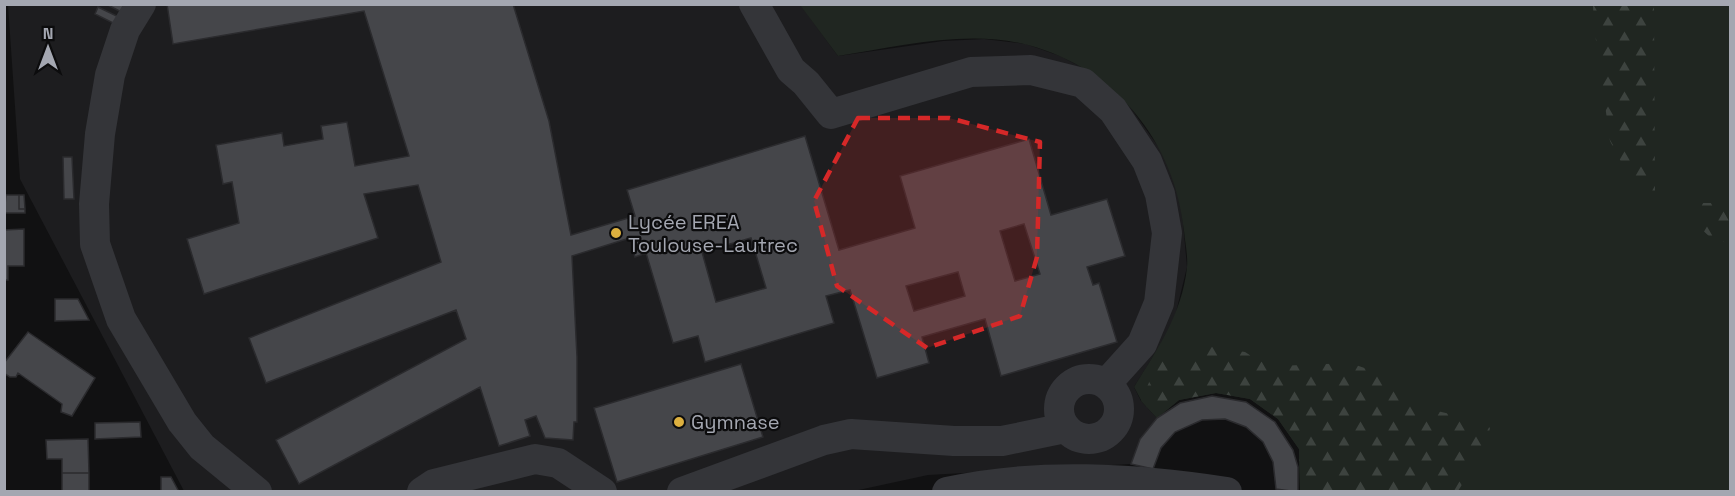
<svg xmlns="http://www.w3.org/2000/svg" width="1735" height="496" viewBox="0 0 1735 496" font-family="'Space Grotesk',sans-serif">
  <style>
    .built { fill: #1d1d1f }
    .grass { fill: #202621 }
    .forest { fill: url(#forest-firs) }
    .building { fill: #45464a; stroke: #2b2b2e; stroke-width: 1.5; fill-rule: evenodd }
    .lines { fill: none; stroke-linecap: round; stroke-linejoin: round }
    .minor { stroke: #343539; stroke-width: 30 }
    .marked { fill: #d62828; fill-opacity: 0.2; stroke: #d62828; stroke-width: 4.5; stroke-dasharray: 12 8; stroke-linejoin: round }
    .poi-dot { fill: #ddb03f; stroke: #0c0c0d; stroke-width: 2 }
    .labels { text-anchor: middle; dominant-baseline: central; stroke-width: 4.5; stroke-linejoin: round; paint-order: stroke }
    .poi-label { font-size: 20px; fill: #a4a7b1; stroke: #0c0c0d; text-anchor: start }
  </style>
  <defs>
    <pattern id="forest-firs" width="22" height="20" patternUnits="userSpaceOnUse" patternTransform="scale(1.5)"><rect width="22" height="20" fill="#202621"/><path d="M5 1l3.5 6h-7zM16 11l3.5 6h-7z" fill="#3d433f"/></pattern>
  </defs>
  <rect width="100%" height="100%" fill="#111112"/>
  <!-- built -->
  <path class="built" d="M 800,4 L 838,56 L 943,41 L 984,39 L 1026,44 L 1060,56 L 1093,73 L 1125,100 L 1165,156 L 1181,200 L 1187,267 L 1173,325 L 1134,387 L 1141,401 L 1157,418 L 1140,439 L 1131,464 L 928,475 L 854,491 L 184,491 L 20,179 L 8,5 Z"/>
  <!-- grass -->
  <path class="grass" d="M 800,5 L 1730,5 L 1730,491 L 1300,491 L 1299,449 L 1278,419 L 1250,399 L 1216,393 L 1179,400 L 1157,418 L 1141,400 L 1134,387 C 1158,348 1182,314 1187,267 C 1188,256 1185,242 1184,231 C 1175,142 1115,68 1028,45 C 967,29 898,47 838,56 Z"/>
  <!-- forest -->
  <path class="forest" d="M 1593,5 L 1654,5 L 1655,204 L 1637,192 L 1610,141 L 1594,26 Z
    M 1702,203 L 1730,203 L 1730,244 L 1711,238 L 1696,224 Z
    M 1212,347 L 1245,352 L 1259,361 L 1277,366 L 1350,363 L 1376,372 L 1395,391 L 1416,406 L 1484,422 L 1490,428 L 1485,448 L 1458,491 L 1300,491 L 1299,449 L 1278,419 L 1250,399 L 1216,393 L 1179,400 L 1157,418 L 1141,401 L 1163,350 L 1179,359 Z"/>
  <!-- building -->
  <path class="building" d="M 106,4 L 123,4 L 130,8 L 127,15 Z
    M 167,4 L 513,4 L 549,121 L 571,235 L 635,216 L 627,190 L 805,136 L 839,250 L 915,228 L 900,176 L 1029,139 L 1051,215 L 1107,199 L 1125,256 L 1087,267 L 1093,285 L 1099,283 L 1117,342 L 1001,376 L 985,319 L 922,337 L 929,363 L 877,378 L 850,290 L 826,296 L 834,323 L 705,362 L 698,336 L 673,343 L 646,253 L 635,257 L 633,250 L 636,249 L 633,237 L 572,256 L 577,357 L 577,422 L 574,422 L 573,440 L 545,438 L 536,416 L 525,420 L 530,436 L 499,446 L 480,387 L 299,484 L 276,440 L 466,339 L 456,310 L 266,383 L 249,338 L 441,262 L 418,185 L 364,194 L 378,238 L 204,294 L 187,239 L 239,223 L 232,182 L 223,184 L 216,145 L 282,133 L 284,146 L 323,139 L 321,126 L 347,122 L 355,166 L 409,156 L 364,11 L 173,44 ZM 1024,224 L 1040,274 L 1015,281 L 1000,231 ZM 751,238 L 766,288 L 716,302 L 702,252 ZM 958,272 L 965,296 L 914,311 L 906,286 Z
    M 98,7 L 125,20 L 121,27 L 95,14 Z
    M 63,157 L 72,157 L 74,199 L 64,199 Z
    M 6,195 L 19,195 L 19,209 L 25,209 L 25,213 L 4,213 Z
    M 19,195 L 24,195 L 25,209 L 19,209 Z
    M 24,229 L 24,266 L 8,266 L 8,280 L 4,280 L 4,230 Z
    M 55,299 L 78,299 L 89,320 L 55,321 Z
    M 28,332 L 95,378 L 72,416 L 61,412 L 62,404 L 18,373 L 16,377 L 10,377 L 4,373 L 4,363 Z
    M 741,364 L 763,437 L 617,482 L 594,408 Z
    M 1212,396 L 1246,402 L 1275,422 L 1293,450 L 1298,467 L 1298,492 L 1276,489 L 1273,462 L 1263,442 L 1246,427 L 1225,419 L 1202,420 L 1175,432 L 1161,448 L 1153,469 L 1131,464 L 1140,439 L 1157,418 L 1180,403 Z
    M 140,422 L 141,437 L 95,439 L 95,423 Z
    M 88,439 L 89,473 L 62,473 L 62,459 L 47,459 L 46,440 Z
    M 62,473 L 89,473 L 89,492 L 62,492 Z
    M 161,477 L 171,477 L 179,492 L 161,492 Z"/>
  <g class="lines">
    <!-- minor -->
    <path class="minor" d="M 141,4 L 125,30 L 110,75 L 100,134 L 94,204 L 95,244 L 121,319 L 182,422 L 202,447 L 257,492
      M 754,4 L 791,70 L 806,83 L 831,114 L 971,72 L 1031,70 L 1083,83 L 1113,110 L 1147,161 L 1160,194 L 1167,233 L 1159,303 L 1142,344 L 1106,384
      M1059 409a30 30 0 1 1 60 0a30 30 0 1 1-60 0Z
      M 422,492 L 434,484 L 535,459 L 558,463 L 602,492
      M 682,492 L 824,440 L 851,434 L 954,441 L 1002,441 L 1065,428
      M 947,492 C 1038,472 1135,478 1227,492"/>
  </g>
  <!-- marked area -->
  <path class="marked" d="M 858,118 L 949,118 L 1040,142 L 1037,257 L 1020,316 L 927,348 L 837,286 L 814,201 Z"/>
  <!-- markers -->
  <g class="poi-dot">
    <circle cx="616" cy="233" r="6"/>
    <circle cx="679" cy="422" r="6"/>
  </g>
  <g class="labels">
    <!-- poi labels -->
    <g class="poi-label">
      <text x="628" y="222">Lycée EREA<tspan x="628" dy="23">Toulouse-Lautrec</tspan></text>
      <text x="691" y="422">Gymnase</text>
    </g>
  </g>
  <!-- border -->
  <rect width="1735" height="496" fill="none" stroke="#a4a7b1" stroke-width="12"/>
  <!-- north arrow -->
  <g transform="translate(48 48)" stroke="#0c0c0d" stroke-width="4.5" paint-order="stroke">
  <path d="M0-4.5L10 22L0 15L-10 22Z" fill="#a4a7b1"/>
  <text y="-9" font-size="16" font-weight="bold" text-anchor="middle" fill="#a4a7b1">N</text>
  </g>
</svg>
